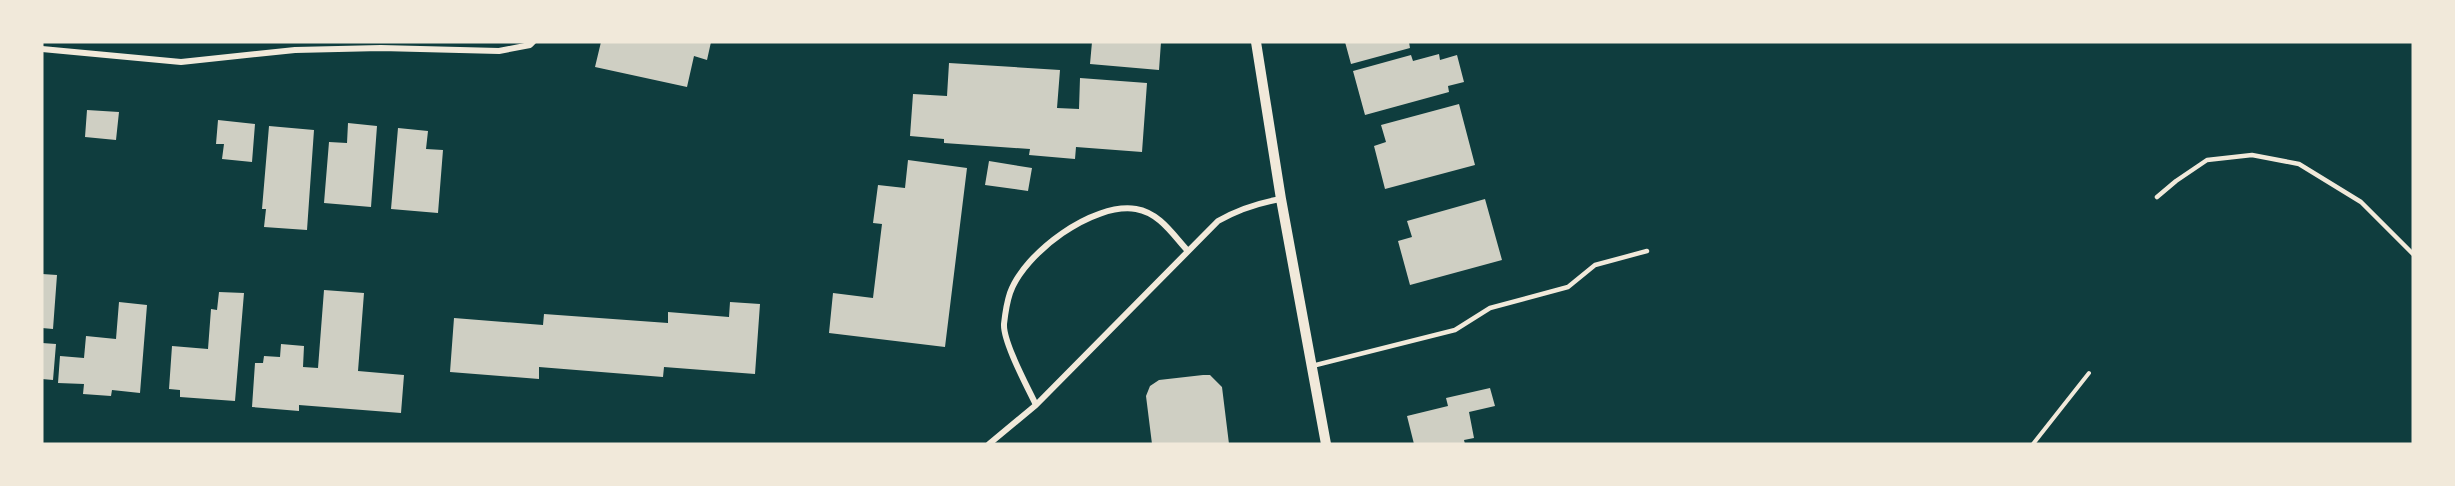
<svg xmlns="http://www.w3.org/2000/svg" width="2455" height="486" viewBox="0 0 2455 486" font-family="Helvetica,sans-serif">
  <style>
    .building { fill: #cfcfc3 }
    .lines { fill: none; stroke-linecap: round; stroke-linejoin: round }
    .path { stroke: #f1e9da; stroke-width: 4 }
    .service { stroke: #f1e9da; stroke-width: 4.5 }
    .minor { stroke: #f1e9da; stroke-width: 6 }
    .tertiary { stroke: #f1e9da; stroke-width: 10 }
  </style>
  <rect width="100%" height="100%" fill="#0f3d3e"/>
  <!-- building -->
  <path class="building" d="M 601,42 L 711,42 L 707,60 L 694,56 L 687,87 L 595,67 Z
    M 1092,42 L 1161,42 L 1159,70 L 1090,64 Z
    M 1345,42 L 1409,42 L 1410,48 L 1351,64 Z
    M 1439,54 L 1440,60 L 1457,55 L 1464,82 L 1448,86 L 1449,92 L 1365,115 L 1353,71 L 1411,55 L 1413,61 Z
    M 949,63 L 1060,70 L 1057,108 L 1079,109 L 1080,78 L 1147,83 L 1142,152 L 1076,147 L 1075,159 L 1029,155 L 1030,149 L 944,143 L 944,139 L 910,136 L 913,94 L 947,96 Z
    M 1459,104 L 1475,165 L 1385,189 L 1374,146 L 1386,142 L 1381,125 Z
    M 87,110 L 119,112 L 116,140 L 85,137 Z
    M 218,120 L 255,124 L 252,162 L 222,159 L 224,144 L 216,144 Z
    M 348,123 L 377,126 L 371,207 L 324,203 L 329,142 L 347,143 Z
    M 269,126 L 314,130 L 307,230 L 264,227 L 266,209 L 262,209 Z
    M 398,128 L 428,131 L 426,149 L 443,150 L 438,213 L 391,209 Z
    M 908,160 L 967,168 L 945,347 L 829,333 L 833,293 L 873,298 L 882,224 L 873,223 L 878,185 L 905,188 Z
    M 989,161 L 1032,168 L 1028,191 L 985,185 Z
    M 1485,199 L 1502,260 L 1410,285 L 1398,241 L 1412,237 L 1407,221 Z
    M 42,274 L 57,275 L 53,329 L 42,328 Z
    M 324,290 L 364,293 L 358,371 L 404,375 L 401,413 L 299,405 L 299,411 L 252,407 L 255,363 L 263,363 L 264,356 L 280,357 L 281,344 L 304,346 L 303,367 L 318,368 Z
    M 219,292 L 244,293 L 235,401 L 180,397 L 180,390 L 169,389 L 172,346 L 208,349 L 211,309 L 217,310 Z
    M 119,302 L 147,305 L 140,393 L 112,390 L 111,396 L 83,394 L 84,384 L 58,383 L 60,356 L 84,358 L 86,336 L 116,339 Z
    M 730,302 L 760,304 L 755,374 L 664,367 L 663,377 L 539,367 L 539,379 L 450,372 L 454,318 L 543,325 L 544,314 L 668,323 L 668,312 L 729,317 Z
    M 42,343 L 56,344 L 53,380 L 42,379 Z
    M 1203,375 L 1210,375 L 1222,387 L 1229,444 L 1152,444 L 1146,396 L 1150,386 L 1159,380 Z
    M 1490,388 L 1495,406 L 1469,412 L 1474,438 L 1464,440 L 1465,444 L 1414,444 L 1407,416 L 1448,406 L 1446,398 Z"/>
  <g class="lines">
    <!-- path -->
    <path class="path" d="M 2033,444 L 2089,373"/>
    <!-- service -->
    <path class="service" d="M 2157,197 L 2176,181 L 2207,160 L 2252,155 L 2299,164 L 2361,202 L 2413,254
      M 1312,366 L 1455,330 L 1490,308 L 1568,287 L 1595,265 L 1647,251"/>
    <!-- minor -->
    <path class="minor" d="M 42,49 L 181,62 L 295,50 L 381,48 L 499,51 L 530,45 L 533,42
      M 1036,405 C 1028,388 1003,342 1004,324 C 1005,315 1007,302 1010,293 C 1024,253 1093,202 1136,209 C 1160,213 1173,235 1188,251
      M 989,444 L 1036,405 L 1218,221 C 1239,209 1257,203 1281,199"/>
    <!-- tertiary -->
    <path class="tertiary" d="M 1256,42 L 1281,199 L 1326,444"/>
  </g>
  <!-- border -->
  <rect width="2455" height="486" fill="none" stroke="#f1e9da" stroke-width="87"/>
</svg>
